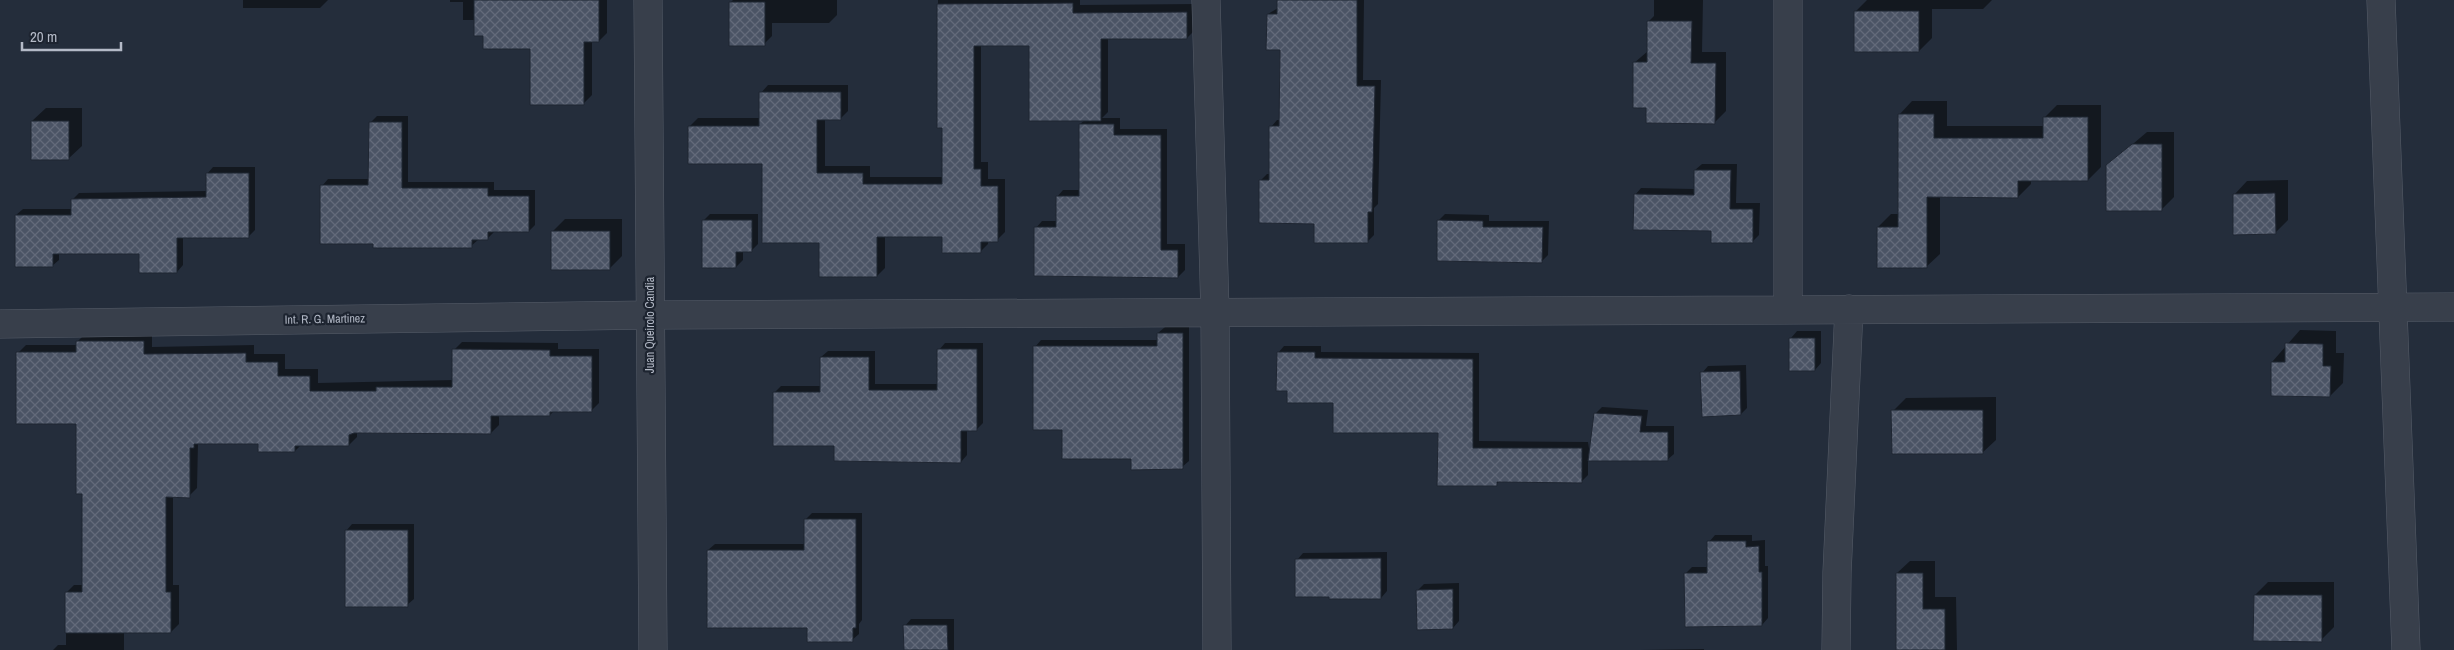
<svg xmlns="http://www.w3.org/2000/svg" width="2454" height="650" viewBox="0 0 2454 650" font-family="'Archivo Narrow',sans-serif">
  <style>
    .shadow { fill: #0007 }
    .building { fill: url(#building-cross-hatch); stroke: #1f2632 }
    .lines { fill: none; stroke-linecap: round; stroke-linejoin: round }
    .minor-casing { stroke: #565d69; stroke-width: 29 }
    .minor { stroke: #383f4b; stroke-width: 28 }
    .labels { text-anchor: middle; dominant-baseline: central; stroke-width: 4.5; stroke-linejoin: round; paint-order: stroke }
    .street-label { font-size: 12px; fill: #b4bac7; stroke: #1d2430 }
  </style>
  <defs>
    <pattern id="building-cross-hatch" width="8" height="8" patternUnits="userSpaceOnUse" patternTransform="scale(1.25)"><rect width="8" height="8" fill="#4b5465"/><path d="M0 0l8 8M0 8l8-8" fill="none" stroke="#636a7a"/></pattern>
  </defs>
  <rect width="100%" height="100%" fill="#242d3b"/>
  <!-- shadow -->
  <path class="shadow" d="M 243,0 L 328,0 L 320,8 L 243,8 Z
    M 450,0 L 607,0 L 607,33 L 599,41 L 592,41 L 592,95 L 583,104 L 531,48 L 484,34 L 475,20 L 463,20 L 463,2 L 450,2 Z
    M 733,0 L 837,0 L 837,15 L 829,23 L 772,23 L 772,36 L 764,44 L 730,3 Z
    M 938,0 L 1080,0 L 1080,5 L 1195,4 L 1195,30 L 1187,38 L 1108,38 L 1108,112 L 1102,118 L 1120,118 L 1120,129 L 1167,129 L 1167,244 L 1185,244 L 1185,270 L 1178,277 L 1036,228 L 1042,221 L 1057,221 L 1057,197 L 1063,190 L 1080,190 L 1080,124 L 1085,120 L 1031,45 L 981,45 L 981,162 L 988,162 L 988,179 L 1005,179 L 1005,232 L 997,240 L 988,240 L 988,244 L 980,252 L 944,236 L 885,236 L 885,268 L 877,276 L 821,242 L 763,163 L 690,126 L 698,118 L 761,118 L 761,93 L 768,85 L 848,85 L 848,111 L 840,119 L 825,119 L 825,166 L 870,166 L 870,177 L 944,177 L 944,127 L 938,127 Z
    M 1278,0 L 1364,0 L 1363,80 L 1381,80 L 1378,204 L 1374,208 L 1374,235 L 1367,242 L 1315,222 L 1261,180 L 1267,174 L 1270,174 L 1271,127 L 1277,120 L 1280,120 L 1281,49 L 1268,14 L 1278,8 Z
    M 1654,0 L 1703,0 L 1702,52 L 1726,52 L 1726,111 L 1714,123 L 1647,106 L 1634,63 L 1648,51 L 1648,22 L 1654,16 Z
    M 1867,0 L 1992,0 L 1983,9 L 1932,9 L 1932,38 L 1919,51 L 1855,12 Z
    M 1912,101 L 1947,101 L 1947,126 L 2044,126 L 2044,118 L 2057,105 L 2101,105 L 2101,167 L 2088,180 L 2031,180 L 2031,184 L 2018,197 L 1940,196 L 1940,254 L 1926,267 L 1878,227 L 1891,214 L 1899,214 L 1899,115 Z
    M 46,108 L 82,108 L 82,146 L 68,159 L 32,121 Z
    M 377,116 L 408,116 L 408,182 L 494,182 L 494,190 L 535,190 L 535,225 L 529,231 L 495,231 L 488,238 L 478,240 L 471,246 L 375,243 L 322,186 L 328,179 L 370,179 L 370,123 Z
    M 2147,132 L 2174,132 L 2174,197 L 2161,210 L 2107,166 Z
    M 1702,164 L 1737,164 L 1736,203 L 1760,203 L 1759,235 L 1752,242 L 1635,195 L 1641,188 L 1695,189 L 1695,170 Z
    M 213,167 L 255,167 L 255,230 L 248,237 L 183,237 L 183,265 L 177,272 L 141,253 L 59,253 L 59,260 L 52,266 L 16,215 L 23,209 L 72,209 L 72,200 L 79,193 L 207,191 L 207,174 Z
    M 2288,180 L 2288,220 L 2275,233 L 2234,195 L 2247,181 Z
    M 710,214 L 758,214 L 758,244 L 752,250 L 743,250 L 743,260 L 736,267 L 703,221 Z
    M 1445,214 L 1489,215 L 1489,221 L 1549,221 L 1548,255 L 1542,261 L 1438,221 Z
    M 565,219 L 622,219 L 622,256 L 609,269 L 552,232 Z
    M 1165,327 L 1189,327 L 1189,461 L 1182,467 L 1132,457 L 1063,429 L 1035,347 L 1041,340 L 1158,340 L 1158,333 Z
    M 2300,330 L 2336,331 L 2336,353 L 2344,353 L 2343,383 L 2330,396 L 2272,362 Z
    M 1797,331 L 1821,331 L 1821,363 L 1815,370 L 1791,338 Z
    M 85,334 L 152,334 L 152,347 L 254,345 L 254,354 L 285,354 L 285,369 L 318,369 L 318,383 L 454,380 L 454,350 L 462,342 L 558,343 L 558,349 L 599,349 L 599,403 L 591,411 L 554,411 L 550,415 L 499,415 L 499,425 L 491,433 L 357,432 L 357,437 L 349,445 L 301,445 L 295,451 L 259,443 L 198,443 L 197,488 L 189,496 L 173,496 L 173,585 L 179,585 L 179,624 L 171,632 L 124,632 L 124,650 L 53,650 L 58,645 L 66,645 L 66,593 L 74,585 L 83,585 L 83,493 L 77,423 L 18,353 L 26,345 L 77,345 L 77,342 Z
    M 945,343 L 983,343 L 983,423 L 976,430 L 967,430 L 967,455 L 961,462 L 835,444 L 775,392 L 781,386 L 821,386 L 821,357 L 828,351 L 875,351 L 875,384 L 939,384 L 939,350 Z
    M 1284,346 L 1321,346 L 1321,352 L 1479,353 L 1479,441 L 1588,442 L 1590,455 L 1595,414 L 1602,407 L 1648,410 L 1646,426 L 1674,426 L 1674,454 L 1667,460 L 1588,460 L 1588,475 L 1581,482 L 1500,480 L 1496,485 L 1439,432 L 1288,390 L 1278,353 Z
    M 1746,365 L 1747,408 L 1741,414 L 1702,373 L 1708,366 Z
    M 1996,397 L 1996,440 L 1982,453 L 1893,411 L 1906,398 Z
    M 812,513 L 862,513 L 862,620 L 859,624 L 859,634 L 852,640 L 809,627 L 708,550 L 715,544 L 806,544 L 806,519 Z
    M 352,524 L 414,524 L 414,599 L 407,605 L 346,531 Z
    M 1715,535 L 1752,535 L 1752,541 L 1765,540 L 1765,566 L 1768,566 L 1768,618 L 1762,625 L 1685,574 L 1692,567 L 1709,567 L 1709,542 Z
    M 1387,552 L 1387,591 L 1381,598 L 1297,560 L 1303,553 Z
    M 1910,561 L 1935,561 L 1935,597 L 1956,597 L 1957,650 L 1897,650 L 1897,573 Z
    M 2268,582 L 2334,582 L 2334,627 L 2321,640 L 2255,595 Z
    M 1459,583 L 1459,621 L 1453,628 L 1417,591 L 1424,584 Z
    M 911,619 L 954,619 L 954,650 L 905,650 L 905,626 Z
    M 1704,649 L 1704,650 L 1640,650 Z"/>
  <!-- building -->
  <path class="building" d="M 474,0 L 599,0 L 599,42 L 584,42 L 584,105 L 530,105 L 530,49 L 483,49 L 483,36 L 474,36 Z
    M 1277,0 L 1357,0 L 1357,86 L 1375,86 L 1372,212 L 1368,212 L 1368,243 L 1314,243 L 1314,224 L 1259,223 L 1259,180 L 1269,180 L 1269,126 L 1279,126 L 1280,50 L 1266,50 L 1267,14 L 1277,14 Z
    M 729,2 L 765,2 L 765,46 L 729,46 Z
    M 1073,3 L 1073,13 L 1187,12 L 1187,39 L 1101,39 L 1101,121 L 1029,121 L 1029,46 L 974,46 L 974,169 L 981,169 L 981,186 L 998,186 L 998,242 L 981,242 L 981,253 L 942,253 L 942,237 L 877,237 L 877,277 L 819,277 L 819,243 L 762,243 L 762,164 L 688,164 L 688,126 L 759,126 L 759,92 L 841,92 L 841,120 L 817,120 L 817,173 L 863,173 L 863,184 L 942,184 L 942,128 L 937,128 L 937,4 Z
    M 1854,11 L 1919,11 L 1919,52 L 1854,52 Z
    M 1647,21 L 1692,21 L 1691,63 L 1716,63 L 1715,124 L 1646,123 L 1646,108 L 1633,108 L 1633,62 L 1647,62 Z
    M 1898,114 L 1934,114 L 1934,138 L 2043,138 L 2043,117 L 2088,117 L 2088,181 L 2018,181 L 2018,198 L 1927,197 L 1927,268 L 1877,268 L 1877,227 L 1898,227 Z
    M 31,121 L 69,121 L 69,160 L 31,160 Z
    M 369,122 L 402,122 L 402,188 L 488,188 L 488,196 L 529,196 L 529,232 L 488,232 L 488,240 L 472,240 L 472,248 L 373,248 L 373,244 L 320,244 L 320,185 L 368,185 Z
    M 1079,124 L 1114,124 L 1114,135 L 1161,135 L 1161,250 L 1178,250 L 1178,278 L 1034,276 L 1034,227 L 1056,227 L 1056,196 L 1079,196 Z
    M 2132,144 L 2162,144 L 2162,211 L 2106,211 L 2106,165 Z
    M 1694,170 L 1731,170 L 1730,209 L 1753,209 L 1753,243 L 1711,243 L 1711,231 L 1633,230 L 1634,194 L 1694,195 Z
    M 206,173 L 249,173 L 249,238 L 177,238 L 177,273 L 139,273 L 139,254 L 53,254 L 53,267 L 15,267 L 15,215 L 71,215 L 71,199 L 206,197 Z
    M 2275,193 L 2276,234 L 2233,235 L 2233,194 Z
    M 702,220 L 752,220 L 752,252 L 736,252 L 736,268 L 702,268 Z
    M 1437,220 L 1483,221 L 1483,227 L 1543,227 L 1542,263 L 1437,261 Z
    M 551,231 L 610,231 L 610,270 L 551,270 Z
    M 1157,333 L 1183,333 L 1183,469 L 1131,470 L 1131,459 L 1062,459 L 1062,430 L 1033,430 L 1033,346 L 1157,346 Z
    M 1789,338 L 1815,338 L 1815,371 L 1789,371 Z
    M 76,341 L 144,341 L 144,354 L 246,353 L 246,362 L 278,362 L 278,376 L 310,376 L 310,391 L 376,391 L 376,387 L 452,387 L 452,349 L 550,350 L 550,356 L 592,356 L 592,412 L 550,412 L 550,416 L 491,416 L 491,434 L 354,433 L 349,435 L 349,446 L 295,446 L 295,452 L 258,452 L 258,444 L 194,444 L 194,448 L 190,448 L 190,498 L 166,497 L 166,592 L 171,592 L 171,633 L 65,633 L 65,592 L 82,592 L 82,494 L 76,494 L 76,424 L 16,424 L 16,352 L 76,352 Z
    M 2285,343 L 2323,344 L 2323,366 L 2331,366 L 2330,397 L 2271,396 L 2271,362 L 2285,362 Z
    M 937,349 L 977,349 L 977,431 L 961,431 L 961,463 L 834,461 L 834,446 L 773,446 L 773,392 L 820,392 L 820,357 L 869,357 L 869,390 L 937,390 Z
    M 1277,352 L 1315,352 L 1315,358 L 1473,359 L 1473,448 L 1582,448 L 1582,483 L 1497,482 L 1497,486 L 1437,486 L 1438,433 L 1333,433 L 1333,403 L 1287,403 L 1287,391 L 1276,391 Z
    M 1740,371 L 1741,415 L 1702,417 L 1700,372 Z
    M 1891,410 L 1983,410 L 1983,454 L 1892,454 Z
    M 1594,413 L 1642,416 L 1640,432 L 1668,432 L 1668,461 L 1588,461 Z
    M 804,519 L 856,519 L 856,628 L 853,628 L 853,642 L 807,642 L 807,628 L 707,628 L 707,550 L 804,550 Z
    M 345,530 L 408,530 L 408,607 L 345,607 Z
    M 1707,541 L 1746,541 L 1746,547 L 1759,546 L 1759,572 L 1762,572 L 1762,626 L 1685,627 L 1684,573 L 1707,573 Z
    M 1381,558 L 1381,599 L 1329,599 L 1329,597 L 1295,597 L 1295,559 Z
    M 1896,573 L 1923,573 L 1923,609 L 1945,609 L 1945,650 L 1896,650 Z
    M 1453,589 L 1453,629 L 1417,630 L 1416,590 Z
    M 2254,595 L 2322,595 L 2322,642 L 2253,641 Z
    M 903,625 L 947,625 L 948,650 L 904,650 Z"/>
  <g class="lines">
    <defs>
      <path id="minor" d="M 648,0 L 653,650
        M 1206,0 L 1215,312 L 1217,650
        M 1788,0 L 1788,309
        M 2381,0 L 2406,650
        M 0,324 L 650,315 L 2454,307
        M 1836,650 L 1837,573 L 1849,309"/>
    </defs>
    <!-- minor casing -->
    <use href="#minor" class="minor-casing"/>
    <!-- minor -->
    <use href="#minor" class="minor"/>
  </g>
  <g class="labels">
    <!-- street labels -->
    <g class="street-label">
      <text transform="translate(325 319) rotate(-1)">Int. R. G. Martinez</text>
      <text transform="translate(650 325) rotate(-90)">Juan Queirolo Candia</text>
    </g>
  </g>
  <!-- scale -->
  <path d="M22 42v8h99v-8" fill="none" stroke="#b4bac7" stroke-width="2.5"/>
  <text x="30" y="42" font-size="15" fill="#b4bac7" stroke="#1d2430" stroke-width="4" paint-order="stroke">20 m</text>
</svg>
